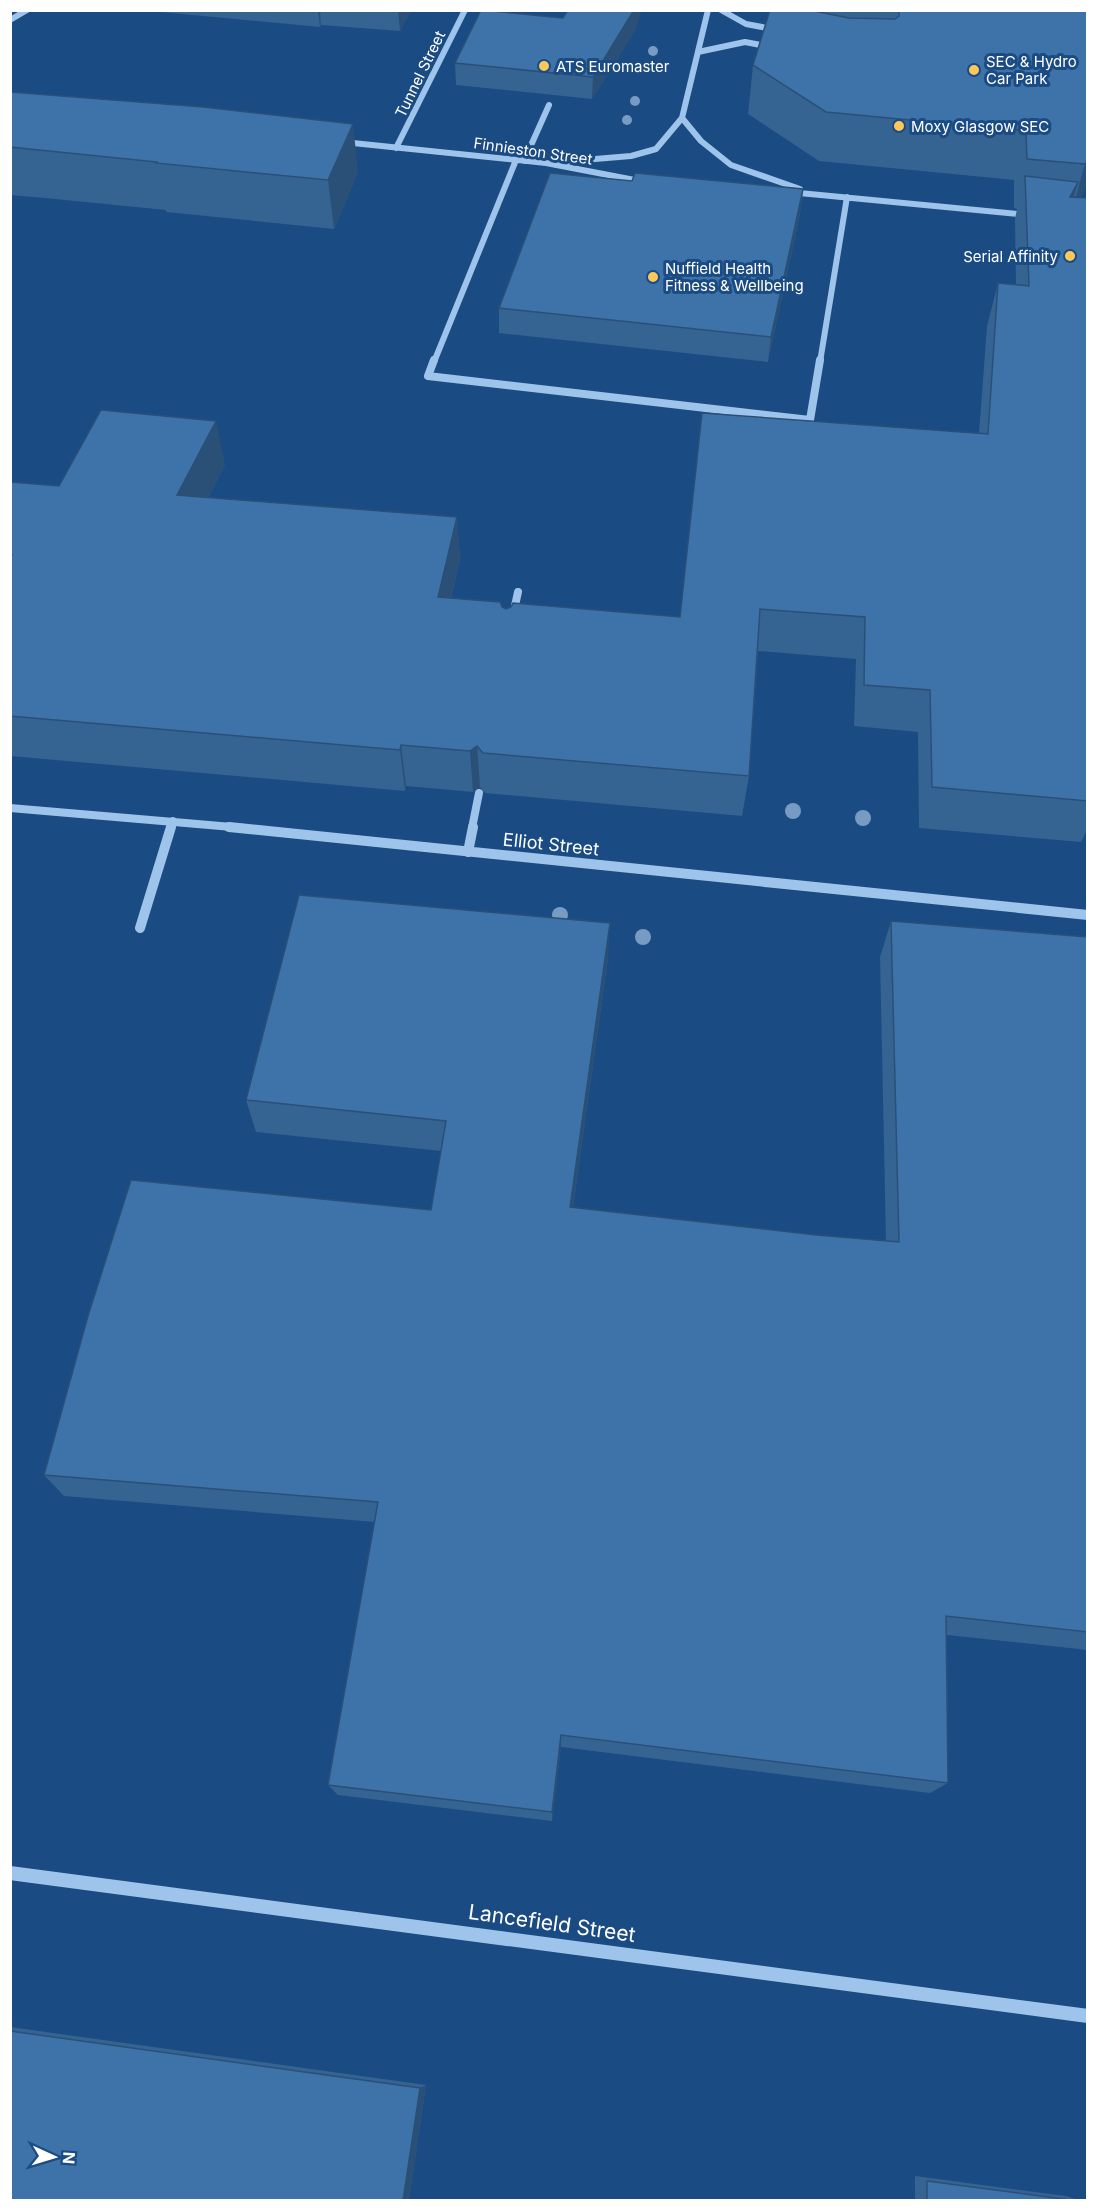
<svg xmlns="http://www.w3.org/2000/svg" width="1098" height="2211" viewBox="0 0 1098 2211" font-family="Inter,sans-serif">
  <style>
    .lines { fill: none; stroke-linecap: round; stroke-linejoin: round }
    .minor-far3 { stroke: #9ec4eb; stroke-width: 6 }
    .minor-far2 { stroke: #9ec4eb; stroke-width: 8 }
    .minor-far1 { stroke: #9ec4eb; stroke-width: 10 }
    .minor { stroke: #9ec4eb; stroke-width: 14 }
    .tree { fill: #779bc3 }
    .wall { fill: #356392 }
    .shaded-wall { fill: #2b5077 }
    .building { fill: #3e73aa; stroke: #2b5077; stroke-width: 1.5 }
    .poi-dot { fill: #fdc85a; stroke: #1a4b82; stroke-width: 2 }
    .labels { text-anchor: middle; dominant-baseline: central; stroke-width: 6; stroke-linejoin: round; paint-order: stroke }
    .far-poi-label { font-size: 15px; fill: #fff; stroke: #1a4b82; text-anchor: start }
    .far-street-label { font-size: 15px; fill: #fff; stroke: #1a4b82 }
    .street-label { font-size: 18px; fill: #fff; stroke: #1a4b82 }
    .near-street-label { font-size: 21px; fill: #fff; stroke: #1a4b82 }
  </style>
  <rect width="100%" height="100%" fill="#1a4b82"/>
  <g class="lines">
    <!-- minor-far3 -->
    <path class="minor-far3" d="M 721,10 L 746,24 L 778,30
      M 10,20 L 27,10
      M 698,52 L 745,42 L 771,47
      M 682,118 L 701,141 L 731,165 L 800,189
      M 343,142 L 546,163 L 645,182
      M 396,148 L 465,10
      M 524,161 L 549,105
      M 559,162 L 631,156 L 656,149 L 682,118 L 708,10
      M 789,192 L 1028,215
      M 434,362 L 516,160
      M 820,362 L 847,197"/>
    <!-- minor-far2 -->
    <path class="minor-far2" d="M 434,360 L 428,376 L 810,420 L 820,360
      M 513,615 L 518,592
      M 10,808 L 244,828
      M 171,828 L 173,821
      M 472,828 L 479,793"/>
    <!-- minor-far1 -->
    <path class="minor-far1" d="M 229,827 L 1088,915
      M 468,852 L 473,827
      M 140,928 L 171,827"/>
    <!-- minor -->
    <path class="minor" d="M 10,1873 L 1088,2016"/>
  </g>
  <!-- trees -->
  <g class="tree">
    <circle cx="653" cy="51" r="5"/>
    <circle cx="635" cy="101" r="5"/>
    <circle cx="627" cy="120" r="5"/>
    <circle cx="793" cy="811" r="8"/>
    <circle cx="863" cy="818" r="8"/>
    <circle cx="560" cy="915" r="8"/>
    <circle cx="643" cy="937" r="8"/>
  </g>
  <!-- wall -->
  <path class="wall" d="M 140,10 L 411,10 L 400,31 L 321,25 L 320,27 Z
    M 770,10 L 1088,10 L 1088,182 L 1080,198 L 1088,198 L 1088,828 L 1081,842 L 919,828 L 918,732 L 854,726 L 856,659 L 758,651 L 749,776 L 742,816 L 485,793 L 480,787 L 473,792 L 406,786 L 405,791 L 10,756 L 10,482 L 59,486 L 225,464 L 208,498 L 457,517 L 460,559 L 451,598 L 502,607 L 506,609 L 680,617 L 979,433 L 987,326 L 998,283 L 1016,285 L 1015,219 L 1017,209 L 1014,208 L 1014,180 L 819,161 L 748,114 L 753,65 Z
    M 636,29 L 592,99 L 456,85 L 455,63 Z
    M 10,92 L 358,172 L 334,229 L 166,212 L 166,210 L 45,198 L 10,195 Z
    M 632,181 L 803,189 L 800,214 L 768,362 L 499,333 L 499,308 Z
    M 891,921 L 1088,937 L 1088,1650 L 947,1635 L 948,1783 L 930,1793 L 561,1747 L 552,1821 L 338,1795 L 328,1785 L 375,1522 L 64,1496 L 44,1475 L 431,1210 L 441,1151 L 256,1132 L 246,1100 L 608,958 L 573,1208 L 816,1235 L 886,1241 L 880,957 Z
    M 10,2027 L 426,2085 L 409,2200 L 10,2200 Z
    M 915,2176 L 1066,2196 L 1078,2200 L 915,2200 Z"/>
  <!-- shaded-wall -->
  <path class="shaded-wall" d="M 318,10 L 320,10 L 321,25 L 320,27 Z
    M 398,10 L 411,10 L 400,31 Z
    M 634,10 L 642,10 L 636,29 L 592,99 L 593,77 Z
    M 353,124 L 358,172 L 334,229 L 328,180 Z
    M 1088,160 L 1088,182 L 1071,214 L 1085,164 Z
    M 1078,182 L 1066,224 L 1070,197 Z
    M 803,189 L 800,214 L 768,362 L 771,337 Z
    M 216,421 L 225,464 L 188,538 L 177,495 Z
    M 457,517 L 460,559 L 441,639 L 438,597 Z
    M 401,745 L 406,786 L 405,791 L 400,750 Z
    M 477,746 L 480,787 L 473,792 L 470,751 Z
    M 610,923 L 608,958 L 569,1236 L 570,1207 Z
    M 561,1735 L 561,1747 L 552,1821 L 552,1812 Z
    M 426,2085 L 409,2200 L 403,2200 L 420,2088 Z"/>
  <!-- building -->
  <path class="building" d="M 481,10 L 563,18 L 568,10 L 634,10 L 593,77 L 455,63 Z
    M 770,10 L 809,10 L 849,18 L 895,19 L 899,16 L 899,12 L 897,10 L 1088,10 L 1088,160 L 1085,164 L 1027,159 L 1026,131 L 826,112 L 753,65 Z
    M 10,92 L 203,107 L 353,124 L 328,180 L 156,163 L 157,162 L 10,147 Z
    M 550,173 L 632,181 L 635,173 L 803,189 L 771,337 L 499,308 Z
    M 1025,176 L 1078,182 L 1070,197 L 1088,198 L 1088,801 L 932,787 L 930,690 L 864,685 L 865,617 L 760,609 L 749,776 L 483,753 L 477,746 L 470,751 L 401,745 L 400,750 L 10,716 L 10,558 L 12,555 L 10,555 L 10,482 L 59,486 L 101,410 L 216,421 L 177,495 L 457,517 L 438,597 L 500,602 L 502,607 L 506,609 L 511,607 L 513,603 L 680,617 L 702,413 L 988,434 L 998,283 L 1029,286 Z
    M 299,895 L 610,923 L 570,1207 L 816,1235 L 899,1242 L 891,921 L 1088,937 L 1088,1632 L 946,1616 L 948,1783 L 561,1735 L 552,1812 L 328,1785 L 378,1502 L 44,1475 L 88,1316 L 131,1180 L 431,1210 L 446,1121 L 246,1100 Z
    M 10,2031 L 420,2088 L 403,2200 L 10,2200 Z
    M 927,2181 L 1070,2200 L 927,2200 Z"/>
  <!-- markers -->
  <g class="poi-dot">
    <circle cx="544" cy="66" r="6"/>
    <circle cx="974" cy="70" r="6"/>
    <circle cx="899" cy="126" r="6"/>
    <circle cx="1070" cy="256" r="6"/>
    <circle cx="653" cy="277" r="6"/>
  </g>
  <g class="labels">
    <!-- far-poi labels -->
    <g class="far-poi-label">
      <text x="986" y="61">SEC &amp; Hydro<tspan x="986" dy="17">Car Park</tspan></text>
      <text x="556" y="66">ATS Euromaster</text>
      <text x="911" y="126">Moxy Glasgow SEC</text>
      <text x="1058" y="256" text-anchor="end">Serial Affinity</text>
      <text x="665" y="268">Nuffield Health<tspan x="665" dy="17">Fitness &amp; Wellbeing</tspan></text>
    </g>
    <!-- far-street labels -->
    <g class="far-street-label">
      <text transform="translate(420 74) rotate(-64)">Tunnel Street</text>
      <text transform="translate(533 151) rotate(8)">Finnieston Street</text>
    </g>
    <!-- street labels -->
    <g class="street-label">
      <text transform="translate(551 844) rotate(6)">Elliot Street</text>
    </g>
    <!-- near-street labels -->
    <g class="near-street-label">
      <text transform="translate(552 1923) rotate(8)">Lancefield Street</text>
    </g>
  </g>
  <!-- border -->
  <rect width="1098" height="2211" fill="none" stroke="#ffffff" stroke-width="24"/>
  <!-- north arrow -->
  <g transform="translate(54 2157) rotate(94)" stroke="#1a4b82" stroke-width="4.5" paint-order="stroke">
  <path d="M0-4.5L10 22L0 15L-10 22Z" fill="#ffffff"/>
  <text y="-9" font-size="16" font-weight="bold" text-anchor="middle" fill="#ffffff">N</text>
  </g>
</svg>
